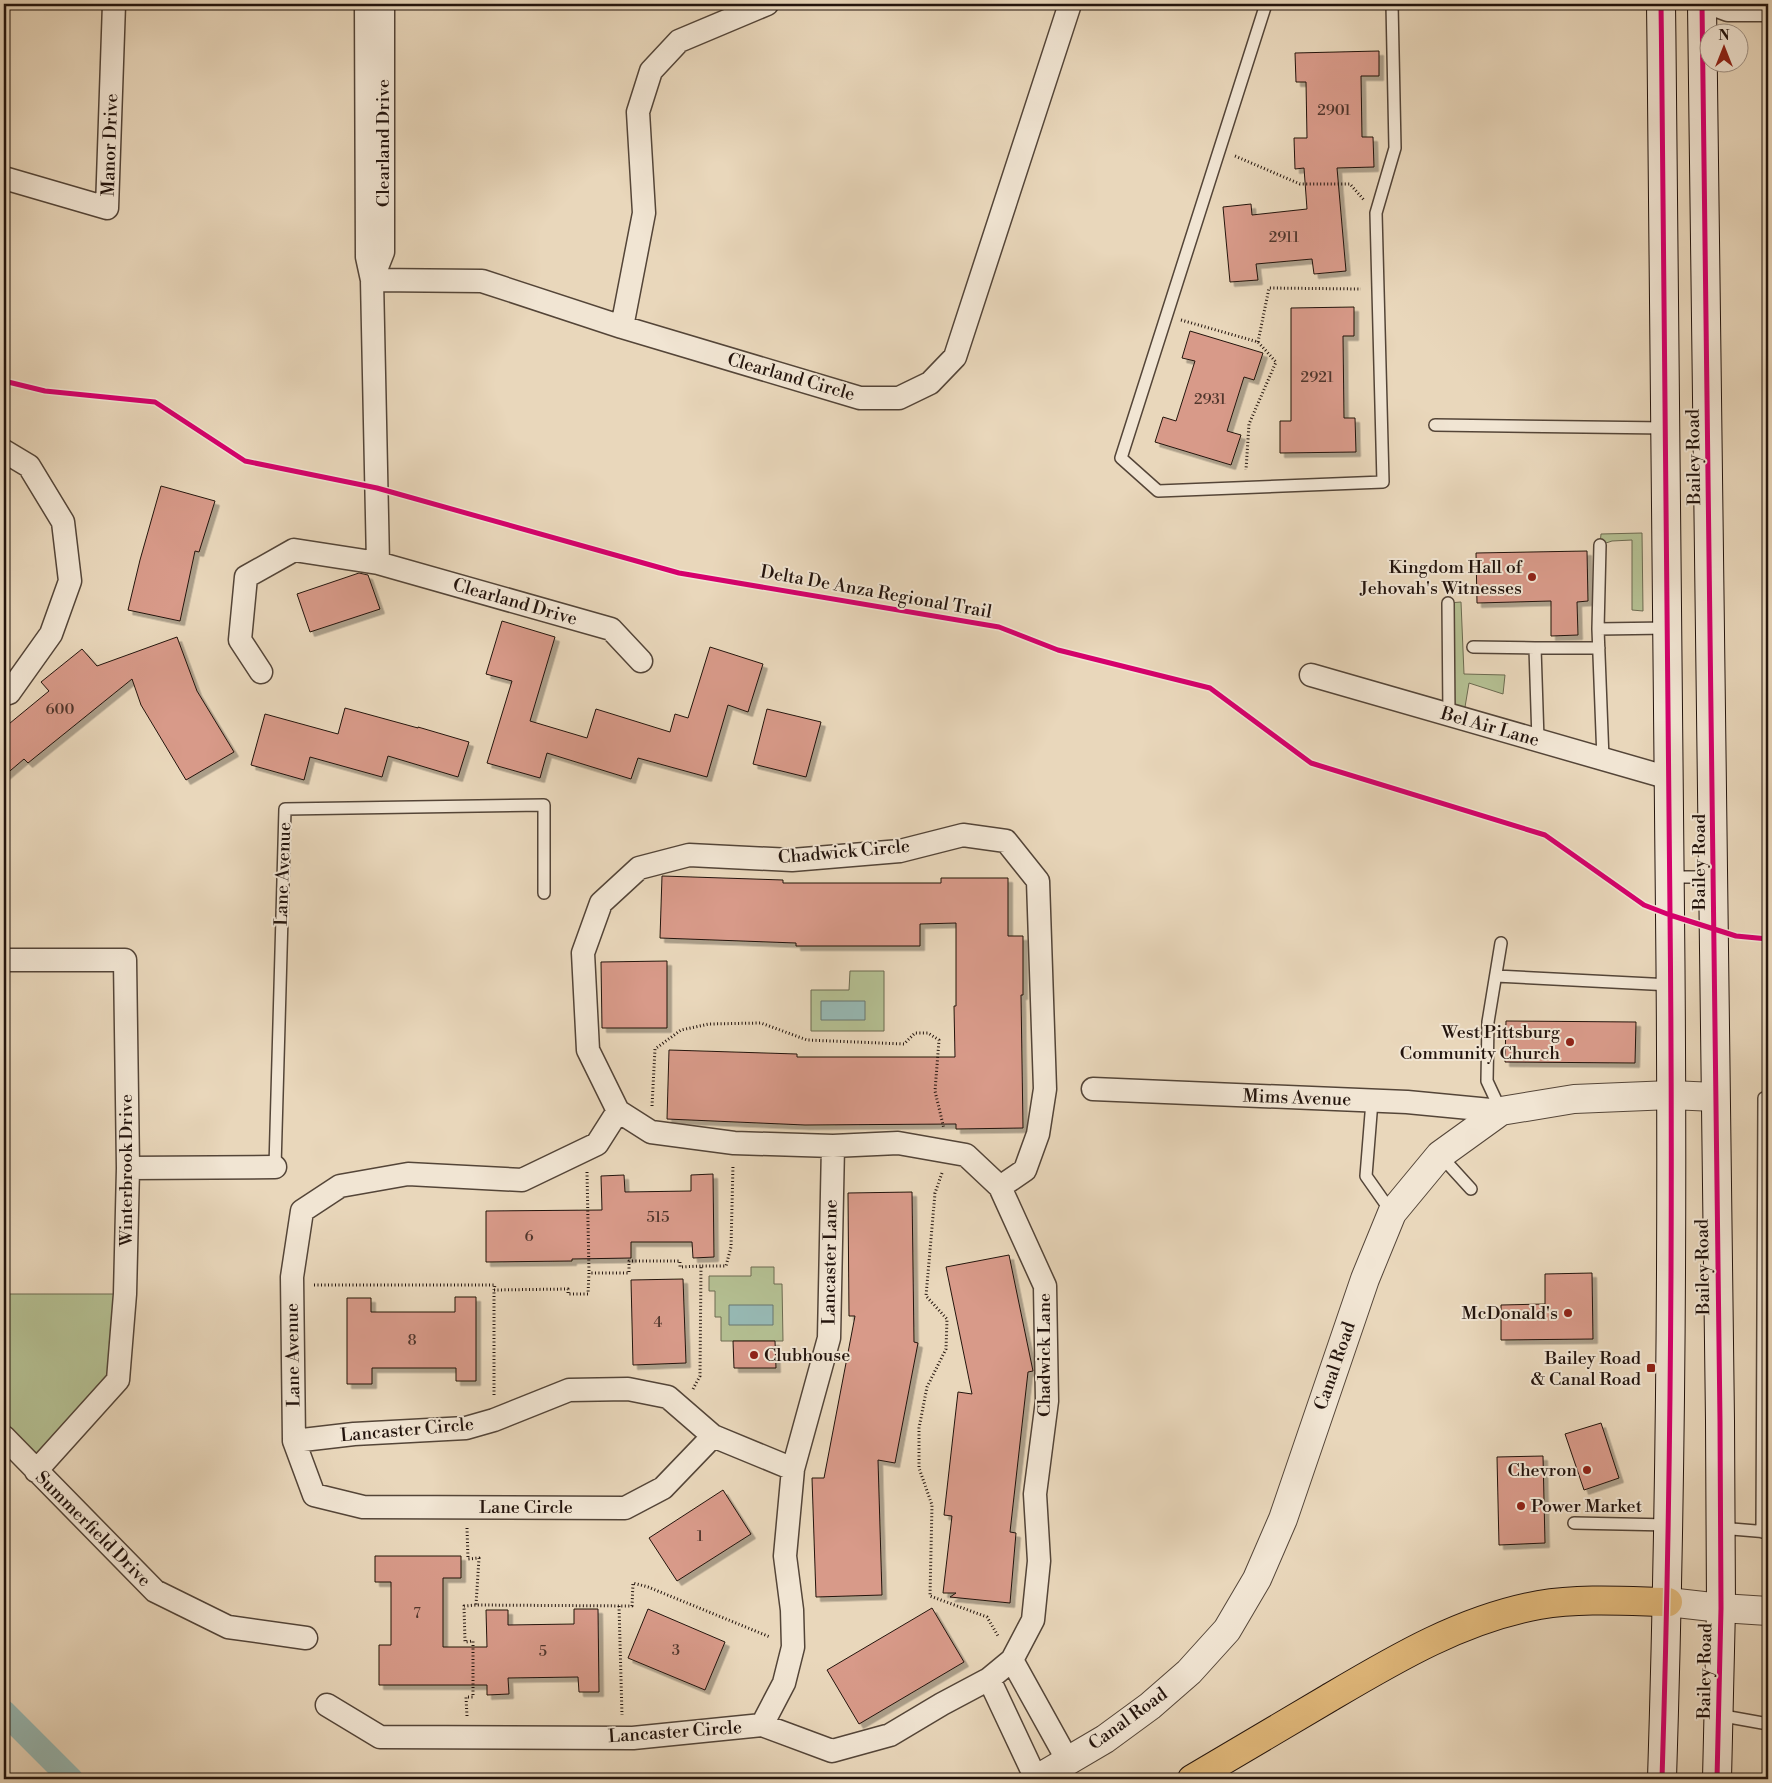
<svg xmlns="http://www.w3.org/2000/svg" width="1772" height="1783" viewBox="0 0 1772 1783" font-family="'Libre Bodoni',serif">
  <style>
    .green { fill: #b4bf92; stroke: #6c6a50 }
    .water { fill: #97b9b4; stroke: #697771 }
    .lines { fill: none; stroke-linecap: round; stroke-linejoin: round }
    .canal { stroke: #97b9b4; stroke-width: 24 }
    .building { fill: #d89a89; stroke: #23140d; filter: url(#shadow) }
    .service-casing { stroke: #544538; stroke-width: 14 }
    .minor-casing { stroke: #544538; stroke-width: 25 }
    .tertiary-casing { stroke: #544538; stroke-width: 30 }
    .secondary-casing { stroke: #23140d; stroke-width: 30 }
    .motorway-casing { stroke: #23140d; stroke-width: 30 }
    .path { stroke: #23140d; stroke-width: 3; stroke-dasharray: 1 2.5; stroke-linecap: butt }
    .service { stroke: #f1e5d3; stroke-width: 11 }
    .minor { stroke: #f1e5d3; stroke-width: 22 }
    .tertiary { stroke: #f1e5d3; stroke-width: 28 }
    .secondary { stroke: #f1e5d3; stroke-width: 28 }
    .motorway { stroke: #e4bc7e; stroke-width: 28 }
    .cycleway-casing { stroke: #f1e5d3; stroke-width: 8 }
    .cycleway { stroke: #d6006c; stroke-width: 5 }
    .poi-dot { fill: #8f2418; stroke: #f1e5d3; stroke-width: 2 }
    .labels { text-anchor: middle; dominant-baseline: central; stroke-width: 4; stroke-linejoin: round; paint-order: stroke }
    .number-label { font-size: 15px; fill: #50362c }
    .street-label { font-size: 18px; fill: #23140d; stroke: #f1e5d3 }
    .poi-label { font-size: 18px; fill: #23140d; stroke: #f1e5d3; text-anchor: end }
  </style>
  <defs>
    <filter id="shadow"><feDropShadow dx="4.5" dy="4.5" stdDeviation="0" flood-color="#0004"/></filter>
  </defs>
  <rect width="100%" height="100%" fill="#e9d7bb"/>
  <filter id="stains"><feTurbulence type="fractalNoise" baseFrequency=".004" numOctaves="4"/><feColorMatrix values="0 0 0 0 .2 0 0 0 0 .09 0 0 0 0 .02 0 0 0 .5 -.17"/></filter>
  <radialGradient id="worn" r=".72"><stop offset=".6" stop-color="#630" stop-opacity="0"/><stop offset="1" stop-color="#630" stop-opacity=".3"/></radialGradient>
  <!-- green -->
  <path class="green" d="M 1642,533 L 1643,611 L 1632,610 L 1632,540 L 1612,541 L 1600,545 L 1601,534 Z
    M 1461,602 L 1464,674 L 1505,675 L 1503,694 L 1469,683 L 1463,719 L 1449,715 L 1448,603 Z
    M 850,971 L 884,971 L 884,1031 L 811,1031 L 811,990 L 849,990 Z
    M 751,1267 L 774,1267 L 774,1284 L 782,1284 L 783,1341 L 721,1341 L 721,1317 L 715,1317 L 715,1291 L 709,1291 L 709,1276 L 751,1276 Z
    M 4,1294 L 125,1294 L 118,1380 L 36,1471 L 4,1437 Z"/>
  <!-- water -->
  <path class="water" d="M 821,1001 L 865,1001 L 865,1020 L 821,1020 Z
    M 729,1305 L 773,1305 L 773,1325 L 729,1325 Z"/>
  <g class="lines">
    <!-- canal -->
    <path class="canal" d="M 4,1712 L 71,1779"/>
  </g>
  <!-- building -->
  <path class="building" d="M 1379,51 L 1379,76 L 1361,76 L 1362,137 L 1373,137 L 1374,167 L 1337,168 L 1346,271 L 1314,274 L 1312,259 L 1256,264 L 1258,280 L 1230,282 L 1223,207 L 1251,204 L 1252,215 L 1307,209 L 1304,168 L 1295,169 L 1294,138 L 1307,138 L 1306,82 L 1296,82 L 1295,53 Z
    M 1354,307 L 1354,336 L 1343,336 L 1344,418 L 1355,418 L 1356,452 L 1280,453 L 1280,421 L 1291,421 L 1291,308 Z
    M 1190,331 L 1263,353 L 1254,380 L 1244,377 L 1227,431 L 1241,435 L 1231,465 L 1155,442 L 1163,417 L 1176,421 L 1195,361 L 1182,358 Z
    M 161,486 L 215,501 L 199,552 L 195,551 L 180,621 L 128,610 L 140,560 Z
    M 1587,551 L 1588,601 L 1577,602 L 1578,635 L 1551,636 L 1551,601 L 1477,603 L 1476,553 Z
    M 359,573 L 368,575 L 380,609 L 310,632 L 297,594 Z
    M 502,621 L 555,637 L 530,721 L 587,738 L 596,709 L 670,732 L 675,714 L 688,718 L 710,647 L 763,664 L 748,712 L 728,705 L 707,777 L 638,758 L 631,779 L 547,753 L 540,778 L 487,763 L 512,681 L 486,674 Z
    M 177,637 L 197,691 L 234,752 L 186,780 L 141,705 L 132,679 L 28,763 L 24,759 L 4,776 L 4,728 L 49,691 L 41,682 L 82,649 L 97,666 Z
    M 345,708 L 418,728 L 418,727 L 469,742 L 458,777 L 388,756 L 382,777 L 310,757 L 304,780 L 251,765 L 265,714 L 338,734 Z
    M 767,709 L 821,722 L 806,777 L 753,764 Z
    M 662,876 L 783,880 L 783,883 L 941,883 L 941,878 L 1008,878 L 1008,936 L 1023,936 L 1023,995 L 1021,995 L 1023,1128 L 956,1129 L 956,1124 L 805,1125 L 667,1119 L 669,1050 L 797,1054 L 797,1057 L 955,1057 L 954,1006 L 956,1006 L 956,923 L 920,924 L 920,946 L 796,946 L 796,943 L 660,938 Z
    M 667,961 L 667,1028 L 602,1028 L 601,962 Z
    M 1506,1021 L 1636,1022 L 1635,1063 L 1505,1062 Z
    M 713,1174 L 714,1257 L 693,1258 L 692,1242 L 631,1242 L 631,1258 L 572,1259 L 572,1261 L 486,1262 L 486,1211 L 602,1210 L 601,1176 L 624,1175 L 625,1192 L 691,1191 L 691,1175 Z
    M 912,1192 L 914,1342 L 918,1343 L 895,1463 L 878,1460 L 882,1595 L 816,1597 L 812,1478 L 824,1478 L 855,1316 L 849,1316 L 848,1193 Z
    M 1009,1255 L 1033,1371 L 1028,1372 L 1010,1532 L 1016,1533 L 1010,1603 L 950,1597 L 956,1593 L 943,1593 L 952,1516 L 944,1515 L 958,1392 L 972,1394 L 946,1267 Z
    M 1592,1273 L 1593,1339 L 1501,1340 L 1501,1305 L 1545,1304 L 1545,1274 Z
    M 683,1279 L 686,1363 L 633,1365 L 631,1280 Z
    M 455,1297 L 476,1297 L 476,1381 L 456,1381 L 456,1368 L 372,1368 L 372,1384 L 347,1384 L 347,1298 L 371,1298 L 371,1312 L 455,1312 Z
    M 733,1341 L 775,1341 L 776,1368 L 734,1368 Z
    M 1601,1423 L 1619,1478 L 1584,1490 L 1565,1434 Z
    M 1543,1456 L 1545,1543 L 1499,1545 L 1497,1457 Z
    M 723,1490 L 751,1534 L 677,1581 L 649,1538 Z
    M 375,1556 L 461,1556 L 461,1578 L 443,1578 L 443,1647 L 487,1647 L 486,1610 L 508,1610 L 508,1625 L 574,1624 L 574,1609 L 598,1609 L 599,1692 L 579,1692 L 578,1677 L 508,1678 L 509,1694 L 487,1695 L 487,1685 L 379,1685 L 379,1645 L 391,1645 L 391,1582 L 375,1582 Z
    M 932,1608 L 964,1662 L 859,1724 L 827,1670 Z
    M 648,1609 L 725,1642 L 705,1690 L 628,1658 Z"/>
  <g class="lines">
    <defs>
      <path id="service" d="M 1266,4 L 1121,458 L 1158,491 L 1383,482 L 1376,213 L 1395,148 L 1392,4
        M 1435,425 L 1666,428
        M 1448,603 L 1449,715
        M 1598,629 L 1600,545
        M 1473,647 L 1535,648
        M 1538,740 L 1535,648 L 1599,648
        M 1603,759 L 1598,629 L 1668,628
        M 1670,877 L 1713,877
        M 1501,943 L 1488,1022 L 1487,1081 L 1501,1111
        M 1496,976 L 1671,985
        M 1372,1101 L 1366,1176 L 1392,1213
        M 1440,1155 L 1471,1189
        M 275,1167 L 285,809 L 544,805 L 544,893
        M 1574,1523 L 1669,1525
        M 1720,1528 L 1768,1532
        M 1762,1532 L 1764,1098
        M 1718,1715 L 1768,1724"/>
      <path id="minor" d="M 366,4 L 367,257 L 372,280 L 378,563
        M 1712,4 L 1728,10 L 1768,10
        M 4,178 L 107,208 L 114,4
        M 372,280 L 482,281 L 622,327 L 860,398 L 899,398 L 930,383 L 955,357 L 1070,4
        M 372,280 L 383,252 L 383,4
        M 622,327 L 644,213 L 638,112 L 651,71 L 679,41 L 767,4
        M 4,451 L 29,466 L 63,522 L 70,581 L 51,634 L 9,693 L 4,694
        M 261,672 L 240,640 L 246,577 L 294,550 L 378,563 L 611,629 L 641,661
        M 1311,675 L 1669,778
        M 4,960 L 125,960 L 128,1168 L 125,1294 L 118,1380 L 36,1471
        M 1093,1089 L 1407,1102 L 1501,1111
        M 618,1111 L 597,1144 L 522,1180 L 408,1174 L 340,1186 L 302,1211 L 292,1277 L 294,1441 L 314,1495 L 363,1507 L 625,1508 L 663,1488 L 713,1436
        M 618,1111 L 588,1050 L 583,953 L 601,903 L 639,868 L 689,855 L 792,860 L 900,851 L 963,835 L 1006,841 L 1038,881 L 1045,1089 L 1038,1134 L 1025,1170 L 1000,1187
        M 128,1168 L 275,1167
        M 4,1437 L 155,1591 L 228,1627 L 306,1638
        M 294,1441 L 354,1434 L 466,1428 L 494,1420 L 569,1390 L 628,1389 L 668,1397 L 713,1436 L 793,1469
        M 1012,1660 L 1068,1761
        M 989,1679 L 1036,1779
        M 327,1705 L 380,1737 L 633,1738 L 762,1725 L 832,1751 L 890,1735 L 942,1704 L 989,1679 L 1012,1660 L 1033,1620 L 1039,1561 L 1035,1494 L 1047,1401 L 1045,1286 L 1000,1187 L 966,1155 L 898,1143 L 833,1146 L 734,1143 L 651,1132 L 618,1111
        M 762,1725 L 784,1683 L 793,1647 L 792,1610 L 785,1556 L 793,1469 L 829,1338 L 833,1146"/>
      <path id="tertiary" d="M 1668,1602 L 1721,1608 L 1768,1611
        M 1037,1779 L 1105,1739 L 1150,1706 L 1189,1672 L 1227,1630 L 1257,1579 L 1283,1519 L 1365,1279 L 1392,1213 L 1440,1155 L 1501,1111 L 1574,1099 L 1671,1095 L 1715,1097"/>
      <path id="secondary" d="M 1661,4 C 1665,307 1666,610 1670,914 C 1673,1202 1671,1491 1662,1779
        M 1702,4 L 1720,1421 L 1721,1608 L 1717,1779"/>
      <path id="motorway" d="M 1192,1779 C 1237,1752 1283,1725 1329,1698 C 1395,1659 1462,1619 1539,1605 C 1581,1598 1625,1601 1668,1602"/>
    </defs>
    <!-- service casing -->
    <use href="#service" class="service-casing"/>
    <!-- minor casing -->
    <use href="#minor" class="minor-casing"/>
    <!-- tertiary casing -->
    <use href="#tertiary" class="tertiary-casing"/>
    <!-- secondary casing -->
    <use href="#secondary" class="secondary-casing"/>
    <!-- motorway casing -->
    <use href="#motorway" class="motorway-casing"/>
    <!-- path -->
    <path class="path" d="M 1235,156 L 1300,184 L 1350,184 L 1364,200
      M 1181,320 L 1258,342 L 1276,362 L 1249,424 L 1246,470
      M 1258,342 L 1269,288 L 1361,289
      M 652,1106 L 655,1049 L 681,1030 L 709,1024 L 761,1023 L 807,1040 L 904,1044 L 915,1033 L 928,1033 L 939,1040 L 935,1091 L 944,1129
      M 587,1172 L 589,1273
      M 942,1173 L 935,1193 L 926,1296 L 947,1319 L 946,1349 L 927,1387 L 919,1428 L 919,1468 L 932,1505 L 930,1596 L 987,1617 L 998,1636
      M 314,1285 L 495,1285 L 494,1290
      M 693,1389 L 700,1376 L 701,1266 L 726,1266 L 731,1247 L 733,1165
      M 494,1395 L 494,1290 L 568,1289 L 568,1294 L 588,1294 L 589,1273 L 629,1273 L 629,1261 L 680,1261 L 680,1267 L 701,1266
      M 467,1528 L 468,1559 L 479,1558 L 476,1605 L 632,1606 L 633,1583 L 648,1587 L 770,1637
      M 619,1606 L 622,1715
      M 467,1716 L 466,1697 L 473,1697 L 473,1641 L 465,1642 L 464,1606 L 476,1605"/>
    <!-- service -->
    <use href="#service" class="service"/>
    <!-- minor -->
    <use href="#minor" class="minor"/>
    <!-- tertiary -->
    <use href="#tertiary" class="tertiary"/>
    <!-- secondary -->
    <use href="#secondary" class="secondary"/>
    <!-- motorway -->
    <use href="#motorway" class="motorway"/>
    <defs>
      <path id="cycleway" d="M 1661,4 C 1665,307 1666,610 1670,914 C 1673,1202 1671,1491 1662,1779
        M 1702,4 L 1720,1421 L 1721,1608 L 1717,1779
        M 4,381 L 45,391 L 155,402 L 245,461 L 377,488 L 679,573 L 999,627 L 1058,650 L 1210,688 L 1311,763 L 1545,835 L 1644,905 L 1670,915 L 1736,936 L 1768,939"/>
    </defs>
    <!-- cycleway casing -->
    <use href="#cycleway" class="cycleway-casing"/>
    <!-- cycleway -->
    <use href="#cycleway" class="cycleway"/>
  </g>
  <!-- markers -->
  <g class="poi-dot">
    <circle cx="1532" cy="577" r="5"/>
    <circle cx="1570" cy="1042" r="5"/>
    <circle cx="1568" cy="1313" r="5"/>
    <circle cx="754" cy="1355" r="5"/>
    <rect x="1646" y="1363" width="10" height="10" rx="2.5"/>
    <circle cx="1587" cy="1470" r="5"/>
    <circle cx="1521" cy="1506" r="5"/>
  </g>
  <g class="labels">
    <!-- number labels -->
    <g class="number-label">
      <text x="1334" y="110">2901</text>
      <text x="1284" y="237">2911</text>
      <text x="1317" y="377">2921</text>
      <text x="1210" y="399">2931</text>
      <text x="60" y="709">600</text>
      <text x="658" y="1217">515</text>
      <text x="529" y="1236">6</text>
      <text x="658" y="1322">4</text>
      <text x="412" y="1340">8</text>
      <text x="700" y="1536">1</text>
      <text x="417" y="1613">7</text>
      <text x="676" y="1650">3</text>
      <text x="543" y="1651">5</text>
    </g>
    <!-- street labels -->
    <g class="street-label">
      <text transform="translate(383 143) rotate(-90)">Clearland Drive</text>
      <text transform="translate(110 145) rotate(-88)">Manor Drive</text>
      <text transform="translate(791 377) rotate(16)">Clearland Circle</text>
      <text transform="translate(1694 457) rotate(-91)">Bailey Road</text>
      <text transform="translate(876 592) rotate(10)">Delta De Anza Regional Trail</text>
      <text transform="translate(515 602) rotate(16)">Clearland Drive</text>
      <text transform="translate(1490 727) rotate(16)">Bel Air Lane</text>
      <text transform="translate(844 852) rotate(-5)">Chadwick Circle</text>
      <text transform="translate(1699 862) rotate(-90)">Bailey Road</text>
      <text transform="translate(283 874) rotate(-88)">Lane Avenue</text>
      <text transform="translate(1297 1098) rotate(2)">Mims Avenue</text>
      <text transform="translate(126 1170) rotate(-90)">Winterbrook Drive</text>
      <text transform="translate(830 1262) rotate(-89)">Lancaster Lane</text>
      <text transform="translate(1703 1267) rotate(-91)">Bailey Road</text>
      <text transform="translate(293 1355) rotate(-91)">Lane Avenue</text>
      <text transform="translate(1044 1355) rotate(-90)">Chadwick Lane</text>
      <text transform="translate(1335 1366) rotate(-71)">Canal Road</text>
      <text transform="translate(407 1430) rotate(-5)">Lancaster Circle</text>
      <text x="526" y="1507">Lane Circle</text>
      <text transform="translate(93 1529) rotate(45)">Summerfield Drive</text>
      <text transform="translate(1705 1671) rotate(-89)">Bailey Road</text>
      <text transform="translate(1128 1719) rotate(-36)">Canal Road</text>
      <text transform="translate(675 1732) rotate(-4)">Lancaster Circle</text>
    </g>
    <!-- poi labels -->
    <g class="poi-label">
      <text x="1522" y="567">Kingdom Hall of<tspan x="1522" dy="21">Jehovah's Witnesses</tspan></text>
      <text x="1560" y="1032">West Pittsburg<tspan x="1560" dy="21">Community Church</tspan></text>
      <text x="1558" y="1313">McDonald's</text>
      <text x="764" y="1355" text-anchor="start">Clubhouse</text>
      <text x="1641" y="1358">Bailey Road<tspan x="1641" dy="21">&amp; Canal Road</tspan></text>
      <text x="1577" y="1470">Chevron</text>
      <text x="1531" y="1506" text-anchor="start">Power Market</text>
    </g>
  </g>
  <!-- margin -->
  <rect width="1772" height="1783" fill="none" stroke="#e9d7bb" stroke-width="20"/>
  <rect x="5" y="5" width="1762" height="1773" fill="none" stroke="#23140d" stroke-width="2.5"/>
  <rect x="10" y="10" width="1752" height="1763" fill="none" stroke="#23140d"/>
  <!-- north arrow -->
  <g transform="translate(1724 48)"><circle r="24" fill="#f1e5d3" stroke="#9f9184"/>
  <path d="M0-4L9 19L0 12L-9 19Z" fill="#8f2418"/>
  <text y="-8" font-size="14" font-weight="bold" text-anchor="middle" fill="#23140d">N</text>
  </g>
  <rect width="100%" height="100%" filter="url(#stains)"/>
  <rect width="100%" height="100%" fill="url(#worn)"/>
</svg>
